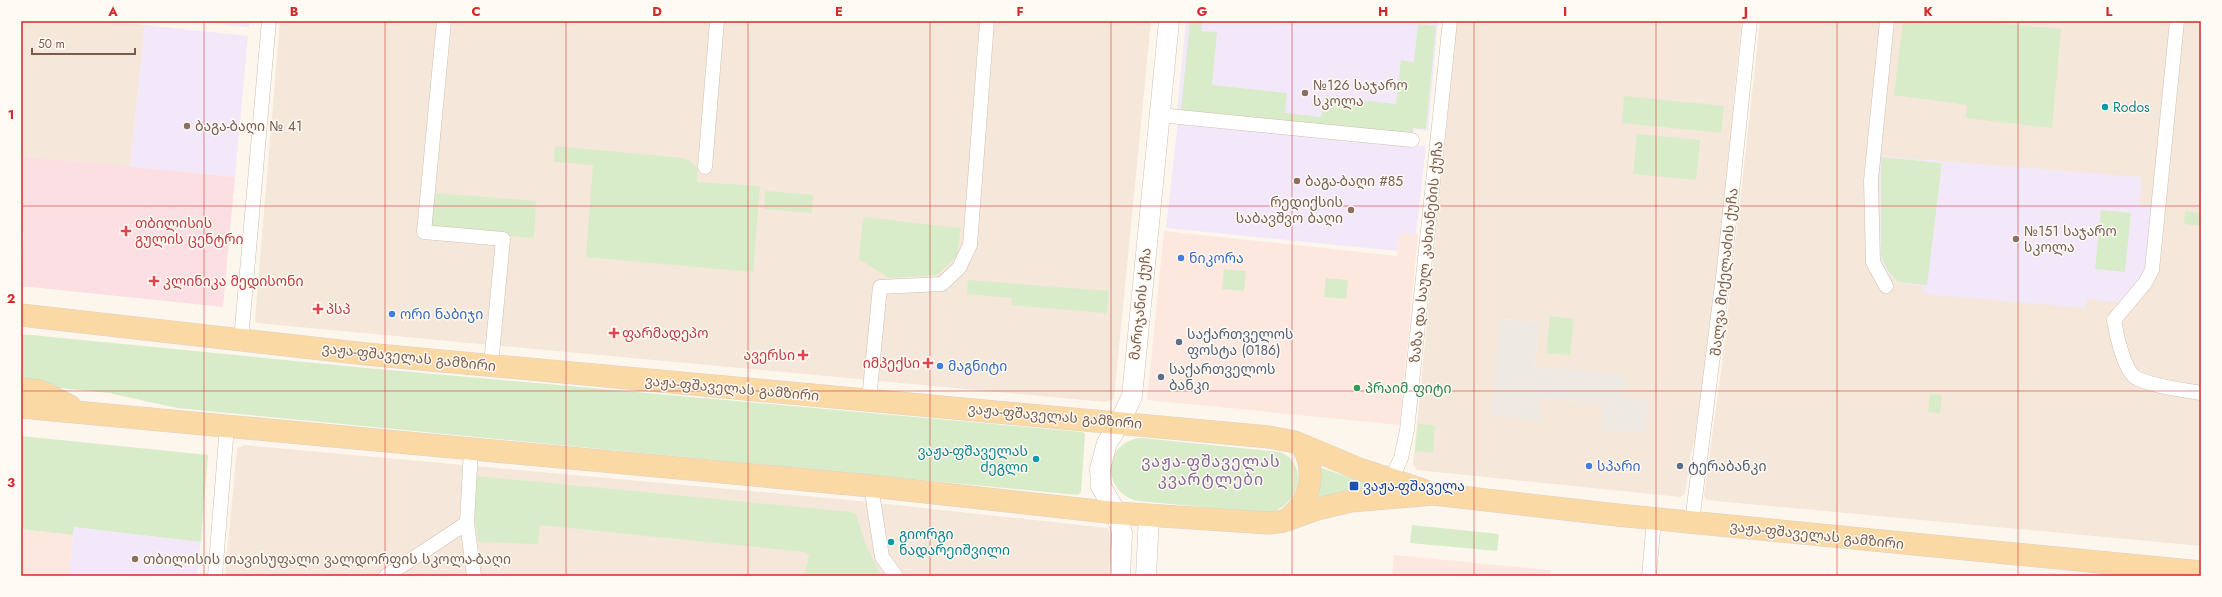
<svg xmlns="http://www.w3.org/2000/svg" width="2222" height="597" viewBox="0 0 2222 597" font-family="Jost,'Noto Sans Georgian',sans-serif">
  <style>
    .residential { fill: #f5e8da; fill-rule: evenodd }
    .commercial { fill: #fde8e0 }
    .industrial { fill: #efe9e4 }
    .education { fill: #f3e8fa }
    .medical { fill: #fbdfe3 }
    .green { fill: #d8ecc9 }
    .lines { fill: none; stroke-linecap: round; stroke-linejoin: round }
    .street-casing { stroke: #d1beb0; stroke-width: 15 }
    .secondary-casing { stroke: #d6c0b0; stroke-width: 21 }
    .primary-casing { stroke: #dad1cd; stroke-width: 23 }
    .street { stroke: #fff; stroke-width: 14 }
    .secondary { stroke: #fff; stroke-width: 20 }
    .primary { stroke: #fbd9a5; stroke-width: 22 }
    .grid { fill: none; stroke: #d62828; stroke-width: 1; stroke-opacity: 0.55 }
    .education-dot { fill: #8d6e63; stroke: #fffaf3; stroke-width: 1.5 }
    .culture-dot { fill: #0f9aa8; stroke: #fffaf3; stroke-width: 1.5 }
    .health-dot { fill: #e0444e; stroke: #fffaf3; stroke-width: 1.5 }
    .shop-dot { fill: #3f7fe0; stroke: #fffaf3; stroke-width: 1.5 }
    .service-dot { fill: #5c6f8a; stroke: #fffaf3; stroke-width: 1.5 }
    .leisure-dot { fill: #2e9e5b; stroke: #fffaf3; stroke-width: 1.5 }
    .transit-dot { fill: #1a4fb4; stroke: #fffaf3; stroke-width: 1.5 }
    .labels { text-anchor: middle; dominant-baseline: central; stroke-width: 3; stroke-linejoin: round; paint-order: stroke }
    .education-label { font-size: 14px; fill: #785e54; stroke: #fffaf3; text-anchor: start }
    .culture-label { font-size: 14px; fill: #0d838f; stroke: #fffaf3; text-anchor: start }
    .health-label { font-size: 14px; fill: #be3a42; stroke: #fffaf3; text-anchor: start }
    .street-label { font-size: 14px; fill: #7a5c4d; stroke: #fffaf3 }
    .shop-label { font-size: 14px; fill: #366cbe; stroke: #fffaf3; text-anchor: start }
    .service-label { font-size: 14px; fill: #4e5e75; stroke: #fffaf3; text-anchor: start }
    .leisure-label { font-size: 14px; fill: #27864d; stroke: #fffaf3; text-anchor: start }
    .transit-label { font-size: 14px; fill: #164399; stroke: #fffaf3; text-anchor: start }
    .quarter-label { font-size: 16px; letter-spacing: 1px; fill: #846695; stroke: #fffaf3 }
    .neatline { fill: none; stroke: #d62828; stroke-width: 1.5 }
    .grid-label { font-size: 13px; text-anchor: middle; font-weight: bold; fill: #d62828 }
  </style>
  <rect width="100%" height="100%" fill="#fdf6ec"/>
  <!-- residential -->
  <path class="residential" d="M 21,21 L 102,21 L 145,25 L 130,167 L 21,156 Z
    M 280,21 L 1151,21 L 1114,399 L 1105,402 L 256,323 L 255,319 Z
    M 1457,21 L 1742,21 L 1733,105 L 1736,108 L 1697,436 L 1691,452 L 1685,494 L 1680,497 L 1417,470 L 1413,464 ZM 1500,319 L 1539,322 L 1535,366 L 1626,379 L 1624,397 L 1602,429 L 1604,403 L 1541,398 Z
    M 1760,21 L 2201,21 L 2201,546 L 1706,500 L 1704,495 L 1722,364 Z
    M 244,445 L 850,500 L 1108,528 L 1112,543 L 1108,576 L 225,576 L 237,448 Z"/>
  <!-- commercial -->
  <path class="commercial" d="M 1164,231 L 1397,256 L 1400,232 L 1418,234 L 1400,425 L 1147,400 Z
    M 21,529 L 73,535 L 69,576 L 21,576 Z
    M 1394,555 L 1550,570 L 1550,576 L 1392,576 Z"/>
  <!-- industrial -->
  <path class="industrial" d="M 1500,319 L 1539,322 L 1535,366 L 1618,374 L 1626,379 L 1624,397 L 1647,399 L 1644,433 L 1601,429 L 1603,403 L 1541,398 L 1539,420 L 1491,415 Z"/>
  <!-- education -->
  <path class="education" d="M 191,21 L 249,21 L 249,27 Z
    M 1186,21 L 1438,21 L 1428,131 L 1414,129 L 1413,136 L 1177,112 Z
    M 145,25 L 248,36 L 235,177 L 130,167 Z
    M 1178,121 L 1426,146 L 1416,234 L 1400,233 L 1397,251 L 1166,228 Z
    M 1880,156 L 2141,177 L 2140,205 L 2151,206 L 2155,215 L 2150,266 L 2123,303 L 2087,299 L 2085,308 L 1924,294 L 1924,286 L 1899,283 L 1884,269 L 1880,256 Z
    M 74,527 L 201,542 L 197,576 L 69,576 Z"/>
  <!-- medical -->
  <path class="medical" d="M 22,156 L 235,177 L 223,307 L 21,286 L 24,233 L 21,230 Z"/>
  <!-- green -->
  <path class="green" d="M 1190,21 L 1202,21 L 1201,31 L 1217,32 L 1212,85 L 1287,93 L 1285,113 L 1321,117 L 1324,96 L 1396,104 L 1401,60 L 1414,62 L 1418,24 L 1436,26 L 1426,129 L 1413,128 L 1412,134 L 1181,110 Z
    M 1903,21 L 1976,21 L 2061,29 L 2052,128 L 1966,118 L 1967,105 L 1894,95 Z
    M 1624,96 L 1724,106 L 1721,133 L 1622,123 Z
    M 1637,134 L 1700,140 L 1696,180 L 1633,174 Z
    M 555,146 L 683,158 L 691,162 L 697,168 L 697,182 L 760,186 L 753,272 L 586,257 L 593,165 L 554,162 Z
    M 1881,157 L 1942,163 L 1927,285 L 1898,282 L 1887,270 L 1881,256 Z
    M 765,191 L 813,195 L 812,213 L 764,209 Z
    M 435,193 L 536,201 L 534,238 L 431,229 Z
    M 2101,210 L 2131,213 L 2125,272 L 2095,269 Z
    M 2185,211 L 2201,213 L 2201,226 L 2184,224 Z
    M 863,217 L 961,228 L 957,256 L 937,275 L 889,278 L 859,259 Z
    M 1224,269 L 1246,271 L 1244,291 L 1222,289 Z
    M 1326,278 L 1348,280 L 1346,299 L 1324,297 Z
    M 968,280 L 1109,291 L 1107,313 L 1011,305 L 1012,298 L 967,294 Z
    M 1550,316 L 1574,319 L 1570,355 L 1546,353 Z
    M 21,334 L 367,368 L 1082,432 L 1085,434 L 1081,492 L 1078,495 L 1057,493 L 177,408 L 109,393 L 21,384 Z
    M 1930,394 L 1942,395 L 1940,413 L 1928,412 Z
    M 1418,424 L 1435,425 L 1433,453 L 1415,451 Z
    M 21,436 L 208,455 L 201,542 L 74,527 L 73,535 L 21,529 Z
    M 1143,438 L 1280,452 C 1311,464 1299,510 1265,513 L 1138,501 C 1099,492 1104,439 1143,438 Z
    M 1319,467 L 1354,479 L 1393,488 L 1314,499 Z
    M 476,476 L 851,512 L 856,514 C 862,536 870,557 882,576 L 804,576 L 809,555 L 805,552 L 540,525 L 538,544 L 478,542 L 474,507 Z
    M 1412,525 L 1499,534 L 1497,551 L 1410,543 Z"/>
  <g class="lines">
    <defs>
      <path id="street" d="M 444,21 L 424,232 L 503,239 L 491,365
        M 2177,21 L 2152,270 L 2145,283 L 2114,320 C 2116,334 2124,369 2135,377 C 2149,386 2184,390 2201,393
        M 1159,115 L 1412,140
        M 705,167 L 717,21
        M 1886,286 L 1873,262 L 1871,180 L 1887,21
        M 241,340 L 269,21
        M 869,400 L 880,287 L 942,284 L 959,268 L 970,245 L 987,21
        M 471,449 L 467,523 L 474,576
        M 1391,480 L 1401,458 L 1407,430 L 1450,21
        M 871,486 L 882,557 L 896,576
        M 1692,522 L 1724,269 L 1750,21
        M 215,576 L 227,426
        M 386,576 L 467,523
        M 1649,576 L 1654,519"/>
      <path id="secondary" d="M 1120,576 L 1122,533 L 1116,513 L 1101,486 L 1100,469 L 1107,443 L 1120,422 L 1132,396 L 1169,21
        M 1146,576 L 1149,516"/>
      <path id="primary" d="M 21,315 L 366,354 L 1269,437 L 1295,442 L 1359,469 L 1423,490
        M 21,389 L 40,391 L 70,406
        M 21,407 L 871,486 L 1116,513 L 1269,523 L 1284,521 L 1317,509 L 1351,501 L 1434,494 L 1617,515 L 2201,572
        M 1289,518 C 1312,500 1316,470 1302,445"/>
    </defs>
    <!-- street casing -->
    <use href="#street" class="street-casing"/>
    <!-- secondary casing -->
    <use href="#secondary" class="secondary-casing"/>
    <!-- primary casing -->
    <use href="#primary" class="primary-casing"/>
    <!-- street -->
    <use href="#street" class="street"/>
    <!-- secondary -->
    <use href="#secondary" class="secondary"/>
    <!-- primary -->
    <use href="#primary" class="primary"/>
  </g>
  <!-- grid -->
  <path class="grid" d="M 204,21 L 204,576M 385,21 L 385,576M 566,21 L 566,576M 748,21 L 748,576M 930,21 L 930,576M 1111,21 L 1111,576M 1292,21 L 1292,576M 1474,21 L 1474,576M 1656,21 L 1656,576M 1837,21 L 1837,576M 2018,21 L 2018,576M 21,206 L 2201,206M 21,391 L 2201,391"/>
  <!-- markers -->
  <g class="education-dot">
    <circle cx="1305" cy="93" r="4"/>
    <circle cx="187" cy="126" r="4"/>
    <circle cx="1297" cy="181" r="4"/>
    <circle cx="1351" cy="210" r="4"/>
    <circle cx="2016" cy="239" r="4"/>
    <circle cx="135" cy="559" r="4"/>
  </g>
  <g class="culture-dot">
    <circle cx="2105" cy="107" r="4"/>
    <circle cx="1036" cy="459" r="4"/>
    <circle cx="891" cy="542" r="4"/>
  </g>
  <g class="health-dot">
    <path d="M124 225h4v4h4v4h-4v4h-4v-4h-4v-4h4z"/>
    <path d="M152 275h4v4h4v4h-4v4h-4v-4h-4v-4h4z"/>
    <path d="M316 303h4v4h4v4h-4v4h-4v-4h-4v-4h4z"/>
    <path d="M612 327h4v4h4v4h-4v4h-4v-4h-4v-4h4z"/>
    <path d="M801 349h4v4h4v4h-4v4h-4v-4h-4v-4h4z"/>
    <path d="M926 357h4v4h4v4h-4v4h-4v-4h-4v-4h4z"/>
  </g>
  <g class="shop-dot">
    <circle cx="1181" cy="258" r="4"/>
    <circle cx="392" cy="314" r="4"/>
    <circle cx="940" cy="366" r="4"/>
    <circle cx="1589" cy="466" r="4"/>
  </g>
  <g class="service-dot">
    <circle cx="1179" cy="342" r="4"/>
    <circle cx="1161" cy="377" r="4"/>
    <circle cx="1680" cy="466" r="4"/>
  </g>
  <circle class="leisure-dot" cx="1357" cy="388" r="4"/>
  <rect class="transit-dot" x="1349" y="481" width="10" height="10" rx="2"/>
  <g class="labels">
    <!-- education labels -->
    <g class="education-label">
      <text x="1313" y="85">№126 საჯარო<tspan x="1313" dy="16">სკოლა</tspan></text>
      <text x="195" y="126">ბაგა-ბაღი № 41</text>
      <text x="1305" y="181">ბაგა-ბაღი #85</text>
      <text x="1343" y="202" text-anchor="end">რედიქსის<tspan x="1343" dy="16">საბავშვო ბაღი</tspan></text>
      <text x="2024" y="231">№151 საჯარო<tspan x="2024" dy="16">სკოლა</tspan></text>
      <text x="143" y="559">თბილისის თავისუფალი ვალდორფის სკოლა-ბაღი</text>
    </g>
    <!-- culture labels -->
    <g class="culture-label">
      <text x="2113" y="107">Rodos</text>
      <text x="1028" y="451" text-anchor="end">ვაჟა-ფშაველას<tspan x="1028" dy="16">ძეგლი</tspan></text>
      <text x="899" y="534">გიორგი<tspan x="899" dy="16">ნადარეიშვილი</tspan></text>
    </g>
    <!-- health labels -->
    <g class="health-label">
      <text x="135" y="223">თბილისის<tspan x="135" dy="16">გულის ცენტრი</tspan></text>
      <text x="163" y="281">კლინიკა მედისონი</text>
      <text x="326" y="309">პსპ</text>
      <text x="622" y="333">ფარმადეპო</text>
      <text x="795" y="355" text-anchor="end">ავერსი</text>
      <text x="920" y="363" text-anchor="end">იმპექსი</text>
    </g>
    <!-- street labels -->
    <g class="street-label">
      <text transform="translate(1426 252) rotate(-84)">ზაზა და საულ კახიანების ქუჩა</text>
      <text transform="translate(1724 272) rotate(-84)">შალვა მიქელაძის ქუჩა</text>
      <text transform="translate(1140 304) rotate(-84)">მარიჯანის ქუჩა</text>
      <text transform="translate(409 357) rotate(6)">ვაჟა-ფშაველას გამზირი</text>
      <text transform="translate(732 388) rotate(5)">ვაჟა-ფშაველას გამზირი</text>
      <text transform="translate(1055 416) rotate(5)">ვაჟა-ფშაველას გამზირი</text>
      <text transform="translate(1817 535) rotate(6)">ვაჟა-ფშაველას გამზირი</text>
    </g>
    <!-- shop labels -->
    <g class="shop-label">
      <text x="1189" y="258">ნიკორა</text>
      <text x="400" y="314">ორი ნაბიჯი</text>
      <text x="948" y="366">მაგნიტი</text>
      <text x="1597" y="466">სპარი</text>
    </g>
    <!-- service labels -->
    <g class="service-label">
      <text x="1187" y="334">საქართველოს<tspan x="1187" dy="16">ფოსტა (0186)</tspan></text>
      <text x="1169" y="369">საქართველოს<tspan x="1169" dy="16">ბანკი</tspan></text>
      <text x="1688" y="466">ტერაბანკი</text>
    </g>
    <!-- leisure labels -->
    <g class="leisure-label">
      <text x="1365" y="388">პრაიმ ფიტი</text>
    </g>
    <!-- transit labels -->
    <g class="transit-label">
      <text x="1363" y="486">ვაჟა-ფშაველა</text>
    </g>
    <!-- quarter labels -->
    <g class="quarter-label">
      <text x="1211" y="461">ვაჟა-ფშაველას<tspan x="1211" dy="18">კვარტლები</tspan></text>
    </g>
  </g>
  <!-- border -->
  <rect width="2222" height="597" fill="none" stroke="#fffaf3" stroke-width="44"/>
  <!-- scale -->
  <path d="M32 48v6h103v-6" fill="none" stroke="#7a5c4d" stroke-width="2"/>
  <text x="38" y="48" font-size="12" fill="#7a5c4d" stroke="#fffaf3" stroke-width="3" paint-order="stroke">50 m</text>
  <rect x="22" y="22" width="2178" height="553" class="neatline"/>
  <g class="grid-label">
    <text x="113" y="16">A</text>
    <text x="294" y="16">B</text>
    <text x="476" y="16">C</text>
    <text x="657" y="16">D</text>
    <text x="839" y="16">E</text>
    <text x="1020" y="16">F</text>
    <text x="1202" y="16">G</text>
    <text x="1383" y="16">H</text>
    <text x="1565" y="16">I</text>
    <text x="1746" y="16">J</text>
    <text x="1928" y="16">K</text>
    <text x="2109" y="16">L</text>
    <text x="11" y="119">1</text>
    <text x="11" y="303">2</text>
    <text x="11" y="487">3</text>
  </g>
</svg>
